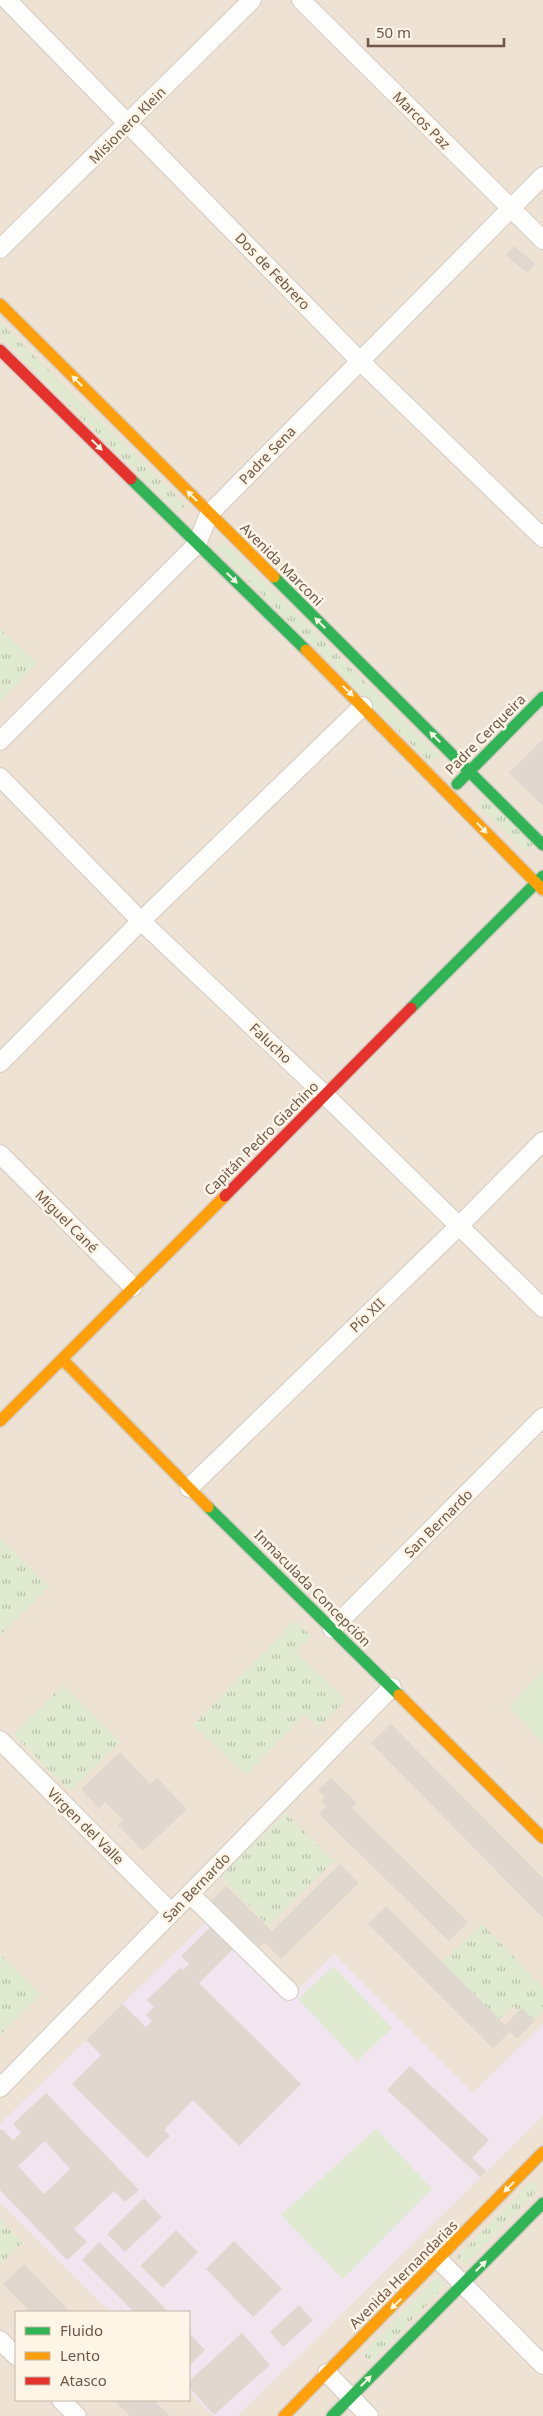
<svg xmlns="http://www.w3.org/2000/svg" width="543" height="2416" viewBox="0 0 543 2416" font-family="'Noto Sans',sans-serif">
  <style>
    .residential { fill: #ede2d3; fill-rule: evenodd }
    .education { fill: #f1e5ef }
    .grass { fill: url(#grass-tufts) }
    .garden { fill: #dfead1 }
    .building { fill: #e0d8ce; fill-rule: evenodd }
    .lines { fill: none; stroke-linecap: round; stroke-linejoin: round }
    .street-casing { stroke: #d3cac2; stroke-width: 20 }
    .fast-casing { stroke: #d4cbc3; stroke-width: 14 }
    .slow-casing { stroke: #d4cbc3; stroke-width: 14 }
    .jam-casing { stroke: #d4cbc3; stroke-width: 14 }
    .street { stroke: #fdfdfb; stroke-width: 18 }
    .fast { stroke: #30b455; stroke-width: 11 }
    .slow { stroke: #ff9f0a; stroke-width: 11 }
    .jam { stroke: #e5322d; stroke-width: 11 }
    .oneway { fill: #fef5e6 }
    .labels { text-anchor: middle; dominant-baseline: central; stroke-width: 5; stroke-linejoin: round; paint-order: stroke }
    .street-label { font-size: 14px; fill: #6f5849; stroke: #fef5e6 }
  </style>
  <defs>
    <pattern id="grass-tufts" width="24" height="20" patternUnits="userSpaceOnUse" patternTransform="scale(1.25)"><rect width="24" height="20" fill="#dfead1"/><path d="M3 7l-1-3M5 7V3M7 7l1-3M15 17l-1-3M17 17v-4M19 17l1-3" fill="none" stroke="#b9c0ac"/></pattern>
  </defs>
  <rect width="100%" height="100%" fill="#f4efe6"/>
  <!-- residential -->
  <path class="residential" d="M 0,0 L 543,0 L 543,2416 L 0,2416 ZM 16,2312 L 189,2312 L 189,2400 L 16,2400 Z"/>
  <!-- education -->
  <path class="education" d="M 211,1917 L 290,1997 L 334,1954 L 473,2093 L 543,2024 L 543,2116 L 238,2416 L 213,2416 L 189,2392 L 189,2312 L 110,2312 L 0,2202 L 0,2124 Z"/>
  <!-- grass -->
  <path class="grass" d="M 0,322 L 186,505 L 178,513 L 0,337 Z
    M 223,541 L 438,755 L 430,763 L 216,548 Z
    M 0,629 L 37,663 L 0,702 Z
    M 485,798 L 533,844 L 526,851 L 477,806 Z
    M 0,1538 L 49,1587 L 0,1635 Z
    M 295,1620 L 311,1636 L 296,1652 L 346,1700 L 319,1727 L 305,1714 L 246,1775 L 193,1725 Z
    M 63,1685 L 120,1742 L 70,1791 L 13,1734 Z
    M 286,1813 L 334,1861 L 268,1926 L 221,1876 Z
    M 482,1924 L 543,1987 L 543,2010 L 530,2023 L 513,2006 L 496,2022 L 440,1964 Z
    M 0,1954 L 41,1994 L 0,2035 Z
    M 531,2181 L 539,2189 L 464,2266 L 456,2258 Z
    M 0,2219 L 22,2243 L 0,2264 Z
    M 437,2277 L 446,2285 L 371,2362 L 362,2354 Z"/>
  <!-- garden -->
  <path class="garden" d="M 543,1670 L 543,1744 L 509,1707 Z
    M 333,1966 L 392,2028 L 357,2061 L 298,1999 Z
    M 376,2129 L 432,2189 L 343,2279 L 281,2215 Z"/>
  <!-- building -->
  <path class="building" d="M 514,246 L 535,264 L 527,273 L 506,255 Z
    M 543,739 L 543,806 L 509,773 Z
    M 391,1724 L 543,1878 L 543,1918 L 371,1743 Z
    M 120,1752 L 150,1784 L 157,1778 L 187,1809 L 143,1851 L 118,1825 L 123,1820 L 105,1802 L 99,1808 L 81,1789 Z
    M 331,1778 L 357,1803 L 352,1808 L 468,1922 L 449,1941 L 319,1814 L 326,1806 L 321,1801 L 325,1797 L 318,1790 Z
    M 340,1864 L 359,1883 L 281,1959 L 264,1942 L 257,1949 L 210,1902 L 226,1886 L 272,1931 Z
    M 386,1906 L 505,2025 L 522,2008 L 535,2021 L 517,2039 L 510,2032 L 493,2048 L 368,1924 Z
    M 212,1925 L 235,1947 L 199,1983 L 301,2084 L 239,2146 L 193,2100 L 164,2130 L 170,2136 L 147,2158 L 72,2084 L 101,2055 L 86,2040 L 122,2004 L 146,2027 L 152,2021 L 146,2015 L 154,2007 L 147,2000 L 181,1967 L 183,1970 L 189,1964 L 181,1956 Z
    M 410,2066 L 489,2140 L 472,2158 L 486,2171 L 480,2177 L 387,2090 Z
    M 46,2093 L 139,2190 L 125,2202 L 114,2191 L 74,2229 L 87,2242 L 67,2260 L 0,2190 L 0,2130 L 2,2129 L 13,2140 L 21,2133 L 13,2124 ZM 45,2141 L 70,2169 L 44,2194 L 18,2166 Z
    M 144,2198 L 162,2217 L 125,2252 L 107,2234 Z
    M 176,2230 L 198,2252 L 163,2288 L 140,2266 Z
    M 234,2241 L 282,2289 L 253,2317 L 206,2269 Z
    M 99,2242 L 155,2298 L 168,2312 L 134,2312 L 82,2260 Z
    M 24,2264 L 70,2312 L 30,2312 L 3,2284 Z
    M 299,2305 L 313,2320 L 283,2347 L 270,2332 Z
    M 189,2333 L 205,2350 L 189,2366 Z
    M 242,2333 L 270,2365 L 214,2415 L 189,2387 L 189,2381 Z
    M 114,2400 L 154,2400 L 170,2416 L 130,2416 Z"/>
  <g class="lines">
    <defs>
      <path id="street" d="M 7,0 L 360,361 L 543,538
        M 301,0 L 543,240
        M 0,249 L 252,0
        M 0,741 L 197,544 L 209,514 L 543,176
        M 0,777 L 141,921 L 325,1095 L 543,1308
        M 0,1063 L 141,921 L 363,706
        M 0,1154 L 133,1287
        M 189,1488 L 460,1225 L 543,1141
        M 332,1629 L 543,1417
        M 0,1740 L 171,1912
        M 190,1894 L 289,1991
        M 0,2088 L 392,1687
        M 439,2260 L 543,2365
        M 0,2340 L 16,2356
        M 327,2373 L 369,2416
        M 61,2400 L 77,2416"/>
      <path id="fast" d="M 131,479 L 306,650
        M 274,577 L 543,845
        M 457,784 L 543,697
        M 411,1008 L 543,876
        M 208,1507 L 399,1695
        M 332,2416 L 543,2203"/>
      <path id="slow" d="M 0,304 L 274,577
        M 306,650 L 543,890
        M 62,1359 L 208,1507
        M 0,1421 L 225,1196
        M 399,1695 L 543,1838
        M 284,2416 L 543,2152"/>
      <path id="jam" d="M 0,350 L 131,479
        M 225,1196 L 411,1008"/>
    </defs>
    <!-- street casing -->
    <use href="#street" class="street-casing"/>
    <!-- fast casing -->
    <use href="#fast" class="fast-casing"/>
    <!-- slow casing -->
    <use href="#slow" class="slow-casing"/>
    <!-- jam casing -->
    <use href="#jam" class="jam-casing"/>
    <!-- street -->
    <use href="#street" class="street"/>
    <!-- fast -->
    <use href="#fast" class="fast"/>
    <!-- slow -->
    <use href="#slow" class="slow"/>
    <!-- jam -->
    <use href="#jam" class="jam"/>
  </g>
  <!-- one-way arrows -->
  <defs><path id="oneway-solid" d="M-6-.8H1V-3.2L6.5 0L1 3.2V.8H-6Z" transform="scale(1.25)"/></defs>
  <g class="oneway">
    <use href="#oneway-solid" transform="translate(77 381) rotate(-135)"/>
    <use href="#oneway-solid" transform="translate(97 445) rotate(45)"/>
    <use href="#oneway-solid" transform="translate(192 496) rotate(-135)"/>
    <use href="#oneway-solid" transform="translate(232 578) rotate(44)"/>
    <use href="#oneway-solid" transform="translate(320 623) rotate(-135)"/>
    <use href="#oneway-solid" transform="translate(348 691) rotate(44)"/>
    <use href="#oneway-solid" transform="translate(435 737) rotate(-135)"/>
    <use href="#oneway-solid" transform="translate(482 828) rotate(46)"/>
    <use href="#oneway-solid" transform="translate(509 2187) rotate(134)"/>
    <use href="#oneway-solid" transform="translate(481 2266) rotate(-45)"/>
    <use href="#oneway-solid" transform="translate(396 2304) rotate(135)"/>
    <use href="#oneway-solid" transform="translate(366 2381) rotate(-45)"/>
  </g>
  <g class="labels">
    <!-- street labels -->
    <g class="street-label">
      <text transform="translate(422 120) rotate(45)">Marcos Paz</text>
      <text transform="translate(127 125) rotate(-45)">Misionero Klein</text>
      <text transform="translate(273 271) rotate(46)">Dos de Febrero</text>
      <text transform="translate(267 455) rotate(-46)">Padre Sena</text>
      <text transform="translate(282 564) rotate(45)">Avenida Marconi</text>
      <text transform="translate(485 734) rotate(-45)">Padre Cerqueira</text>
      <text transform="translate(271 1043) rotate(43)">Falucho</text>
      <text transform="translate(261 1138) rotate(-45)">Capitán Pedro Giachino</text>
      <text transform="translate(67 1221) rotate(45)">Miguel Cané</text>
      <text transform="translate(367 1315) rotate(-44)">Pío XII</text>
      <text transform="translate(438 1523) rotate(-45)">San Bernardo</text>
      <text transform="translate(313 1588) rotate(45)">Inmaculada Concepción</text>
      <text transform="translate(86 1826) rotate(45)">Virgen del Valle</text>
      <text transform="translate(196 1887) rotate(-46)">San Bernardo</text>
      <text transform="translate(403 2274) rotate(-45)">Avenida Hernandarias</text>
    </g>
  </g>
  <!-- legend -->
  <rect x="15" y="2311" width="175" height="90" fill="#fef5e6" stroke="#c5b6a7"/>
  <rect x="25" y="2327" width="25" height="8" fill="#30b455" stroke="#c5b6a7"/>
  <text x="60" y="2336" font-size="15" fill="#6f5849">Fluido</text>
  <rect x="25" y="2352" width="25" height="8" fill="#ff9f0a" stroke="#c5b6a7"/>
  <text x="60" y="2361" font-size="15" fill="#6f5849">Lento</text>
  <rect x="25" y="2377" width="25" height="8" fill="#e5322d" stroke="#c5b6a7"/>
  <text x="60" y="2386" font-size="15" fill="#6f5849">Atasco</text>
  <!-- scale -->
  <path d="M368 38v8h136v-8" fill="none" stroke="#6f5849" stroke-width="2.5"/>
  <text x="376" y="38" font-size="15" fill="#6f5849" stroke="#fef5e6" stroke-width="4" paint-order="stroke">50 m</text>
</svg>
